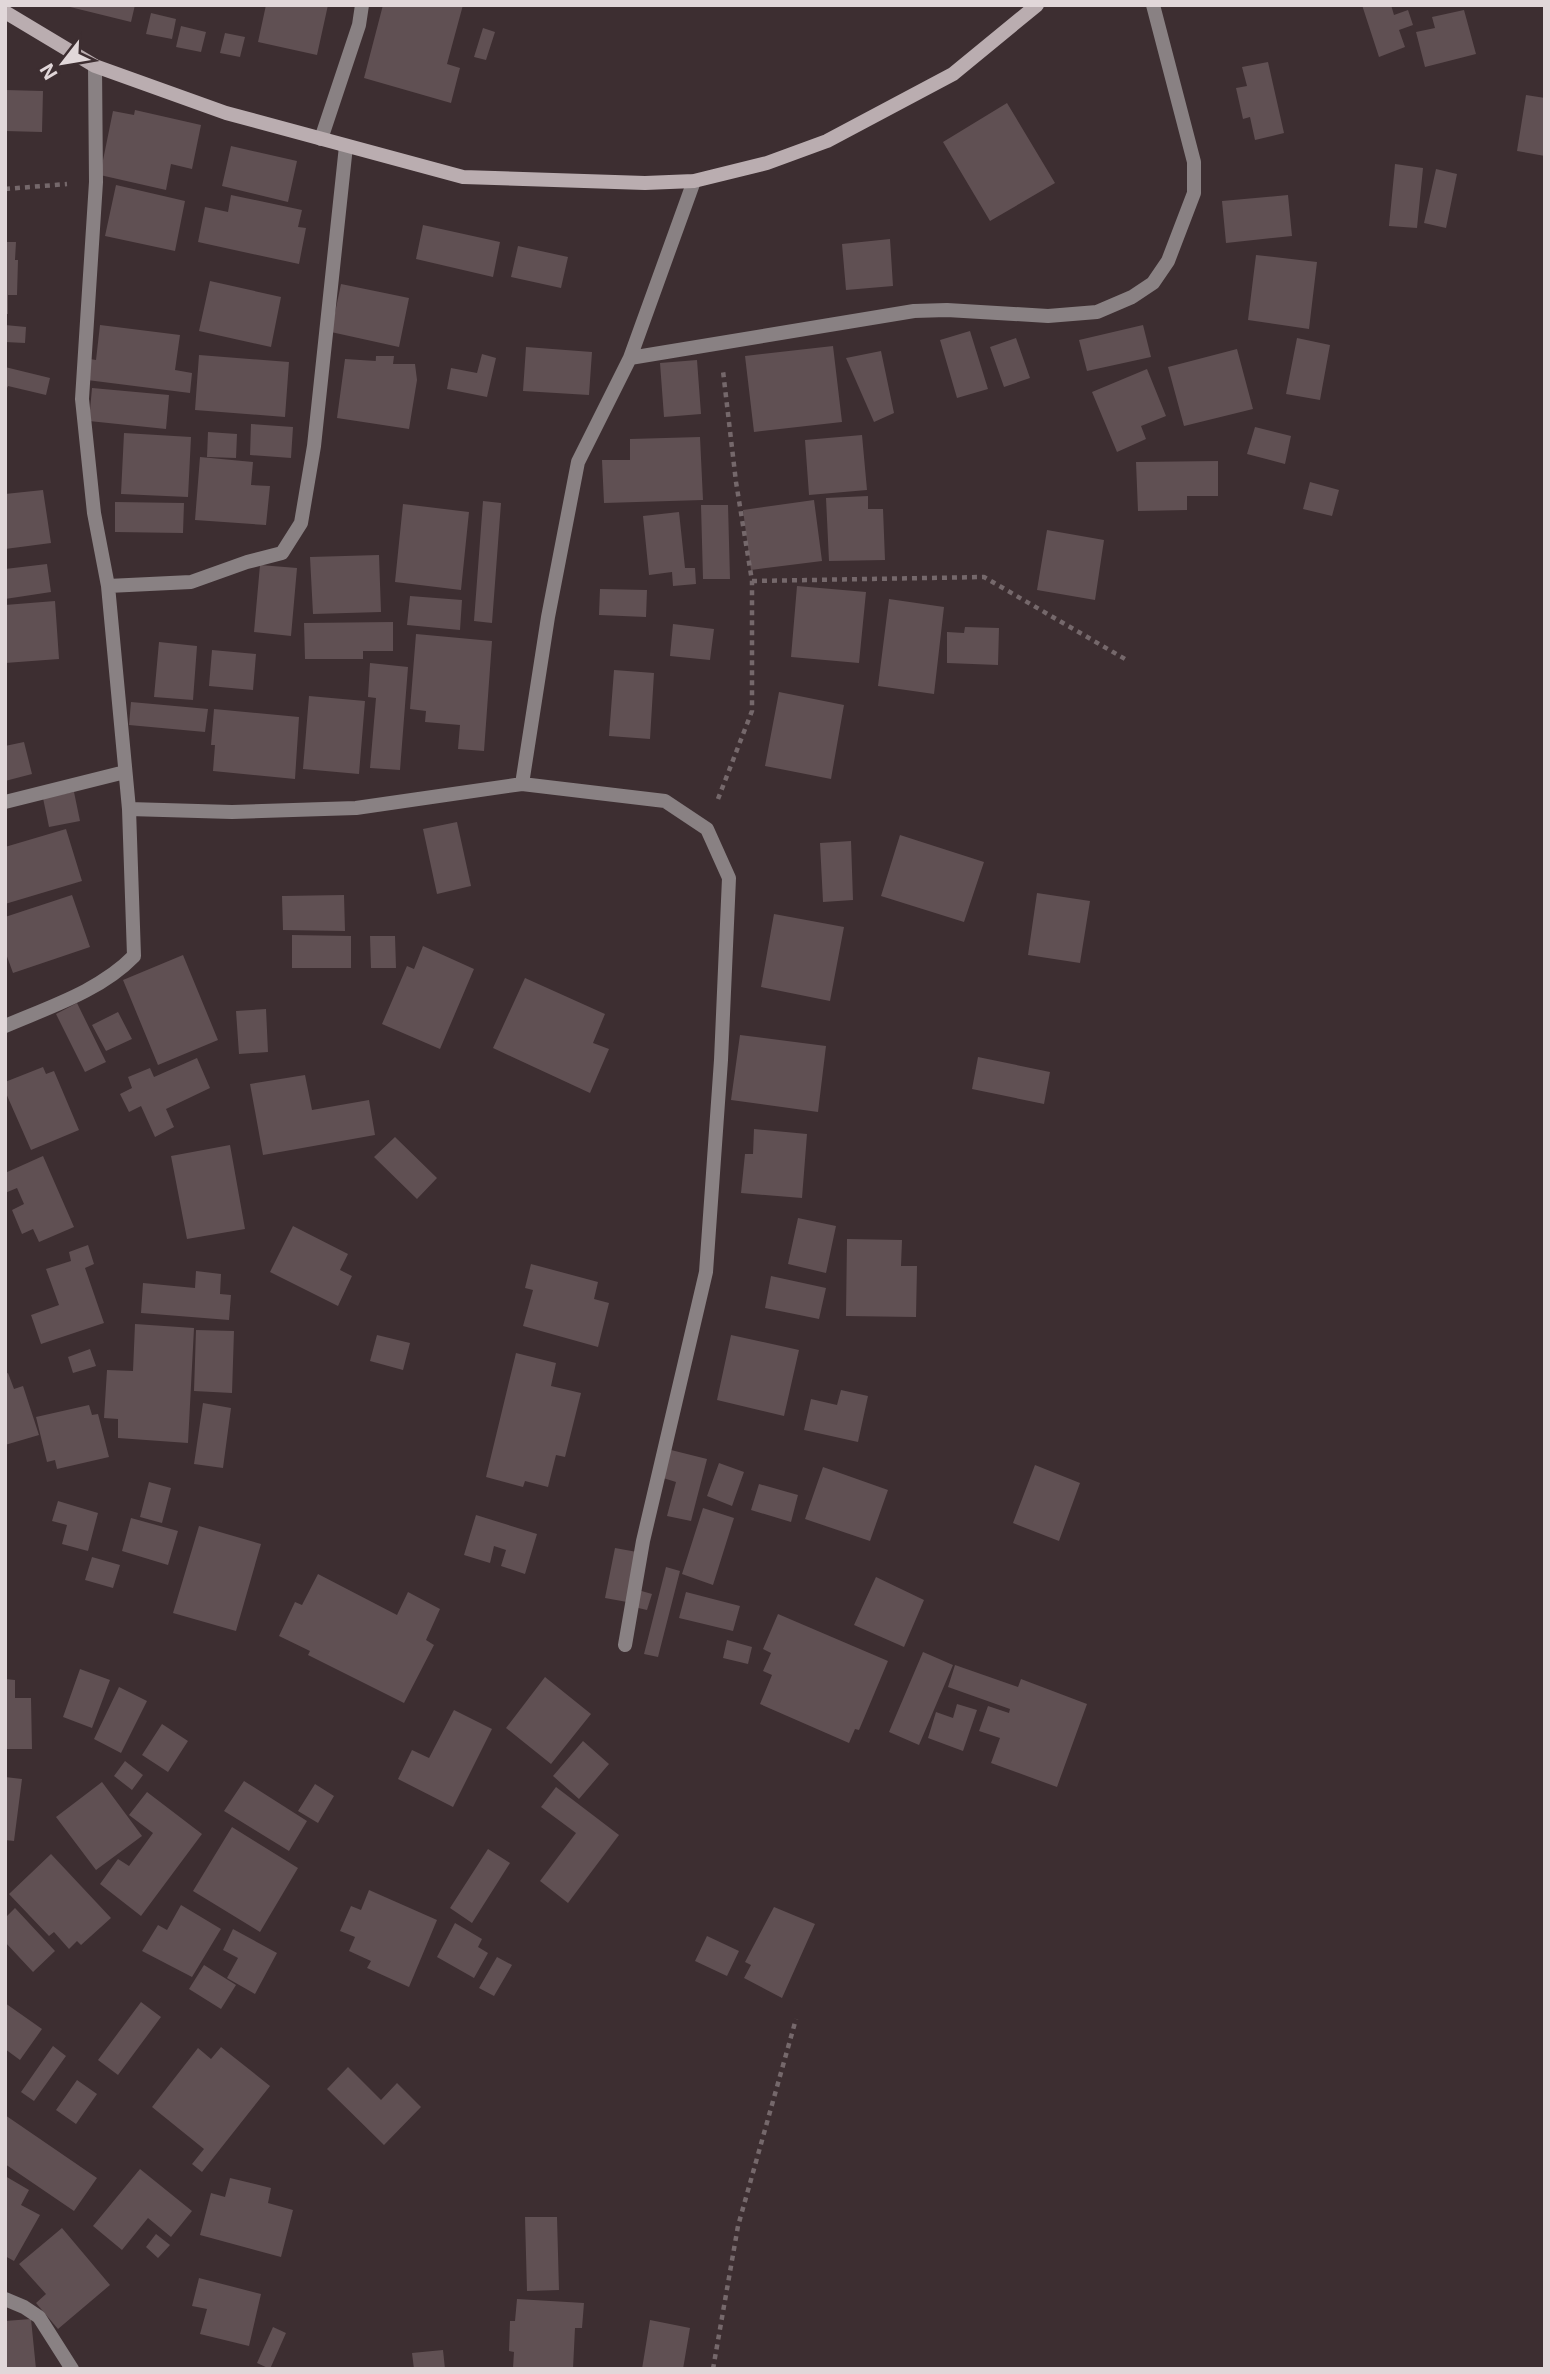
<svg xmlns="http://www.w3.org/2000/svg" width="1550" height="2374" viewBox="0 0 1550 2374" font-family="Inter,sans-serif">
  <style>
    .building { fill: #605053 }
    .lines { fill: none; stroke-linecap: round; stroke-linejoin: round }
    .path { stroke: #75686b; stroke-width: 4.5; stroke-dasharray: 5 5; stroke-linecap: butt }
    .street { stroke: #898183; stroke-width: 14 }
    .secondary { stroke: #baadb0; stroke-width: 14 }
  </style>
  <rect width="100%" height="100%" fill="#3d2e31"/>
  <!-- building -->
  <path class="building" d="M 62,5 L 135,5 L 131,22 Z
    M 266,5 L 328,5 L 317,55 L 258,42 Z
    M 383,5 L 463,5 L 447,64 L 460,68 L 451,103 L 364,78 Z
    M 1362,5 L 1391,5 L 1394,15 L 1408,10 L 1413,25 L 1399,30 L 1405,47 L 1379,57 Z
    M 1464,10 L 1476,54 L 1425,67 L 1416,32 L 1435,28 L 1432,17 Z
    M 151,13 L 176,19 L 172,39 L 146,34 Z
    M 181,26 L 206,32 L 201,52 L 176,47 Z
    M 483,28 L 495,32 L 486,60 L 474,57 Z
    M 225,33 L 245,37 L 240,57 L 220,53 Z
    M 1268,62 L 1284,133 L 1255,140 L 1250,117 L 1243,119 L 1236,88 L 1247,86 L 1242,67 Z
    M 5,90 L 43,91 L 42,132 L 5,131 Z
    M 1526,95 L 1545,98 L 1545,156 L 1517,151 Z
    M 1007,103 L 1055,183 L 990,221 L 943,142 Z
    M 135,110 L 201,125 L 192,169 L 171,164 L 166,190 L 100,175 L 113,111 L 134,115 Z
    M 231,146 L 297,161 L 288,202 L 222,186 Z
    M 1395,164 L 1423,168 L 1417,228 L 1389,226 Z
    M 1436,169 L 1457,174 L 1446,228 L 1424,223 Z
    M 116,185 L 185,201 L 175,251 L 105,236 Z
    M 231,195 L 302,210 L 298,227 L 306,228 L 299,264 L 198,242 L 205,207 L 228,212 Z
    M 1288,195 L 1292,236 L 1226,243 L 1222,201 Z
    M 423,225 L 500,242 L 493,277 L 416,259 Z
    M 890,239 L 893,286 L 846,290 L 842,244 Z
    M 5,242 L 16,242 L 15,260 L 18,260 L 17,295 L 8,295 L 8,314 L 5,314 Z
    M 518,246 L 568,257 L 561,288 L 511,277 Z
    M 1256,255 L 1317,262 L 1309,329 L 1248,320 Z
    M 210,281 L 281,297 L 271,347 L 199,331 Z
    M 341,284 L 409,298 L 399,347 L 331,332 Z
    M 5,325 L 26,327 L 25,343 L 5,342 Z
    M 100,325 L 180,335 L 175,370 L 192,373 L 190,393 L 87,380 L 90,359 L 96,360 Z
    M 1143,325 L 1151,357 L 1087,371 L 1079,340 Z
    M 970,331 L 988,389 L 957,398 L 940,340 Z
    M 1016,338 L 1030,378 L 1004,387 L 990,347 Z
    M 1297,338 L 1330,345 L 1320,400 L 1286,394 Z
    M 833,346 L 842,422 L 754,432 L 745,356 Z
    M 526,347 L 592,352 L 589,395 L 523,391 Z
    M 1237,349 L 1253,409 L 1184,426 L 1168,367 Z
    M 881,351 L 894,413 L 874,422 L 846,358 Z
    M 482,354 L 496,358 L 487,397 L 447,389 L 451,368 L 477,373 Z
    M 199,355 L 289,362 L 285,417 L 195,410 Z
    M 376,356 L 394,356 L 393,364 L 415,364 L 417,380 L 409,429 L 337,418 L 345,359 L 376,361 L 375,374 Z
    M 697,360 L 701,414 L 664,417 L 660,363 Z
    M 5,367 L 50,378 L 46,395 L 8,386 L 5,392 Z
    M 1147,369 L 1166,416 L 1141,426 L 1146,439 L 1117,452 L 1092,392 Z
    M 92,388 L 169,395 L 166,429 L 89,421 Z
    M 251,424 L 293,427 L 291,458 L 250,455 Z
    M 1255,427 L 1291,436 L 1285,464 L 1247,454 Z
    M 208,432 L 237,434 L 236,458 L 207,457 Z
    M 124,433 L 191,437 L 188,497 L 121,494 Z
    M 862,435 L 867,490 L 809,495 L 805,440 Z
    M 700,437 L 703,500 L 604,503 L 602,460 L 630,460 L 630,439 Z
    M 200,457 L 253,462 L 251,485 L 270,486 L 266,525 L 195,520 Z
    M 1218,461 L 1218,496 L 1187,496 L 1187,510 L 1138,511 L 1136,462 Z
    M 1310,482 L 1339,490 L 1332,516 L 1303,509 Z
    M 43,490 L 51,543 L 5,549 L 5,494 Z
    M 868,496 L 868,509 L 883,509 L 885,560 L 829,561 L 826,498 Z
    M 814,500 L 822,561 L 751,570 L 743,510 Z
    M 483,501 L 501,503 L 492,623 L 474,621 Z
    M 115,502 L 184,503 L 183,533 L 115,532 Z
    M 403,504 L 469,512 L 461,590 L 395,582 Z
    M 701,505 L 728,505 L 730,579 L 703,579 Z
    M 679,512 L 685,568 L 695,568 L 696,584 L 673,586 L 672,572 L 649,575 L 643,516 Z
    M 1047,530 L 1104,540 L 1095,600 L 1037,590 Z
    M 379,555 L 381,612 L 313,614 L 310,557 Z
    M 47,564 L 51,592 L 5,599 L 5,569 Z
    M 260,565 L 297,568 L 291,636 L 254,632 Z
    M 797,586 L 866,592 L 859,663 L 791,657 Z
    M 600,589 L 647,590 L 646,617 L 599,615 Z
    M 410,596 L 462,600 L 460,630 L 407,625 Z
    M 889,599 L 944,607 L 934,694 L 878,686 Z
    M 55,601 L 59,659 L 5,663 L 5,605 Z
    M 393,622 L 393,651 L 363,651 L 363,659 L 305,659 L 304,623 Z
    M 673,624 L 714,629 L 710,660 L 670,656 Z
    M 965,627 L 999,628 L 998,665 L 947,663 L 947,632 L 964,633 Z
    M 416,634 L 492,641 L 484,751 L 458,749 L 460,725 L 425,722 L 426,711 L 410,709 Z
    M 159,642 L 197,646 L 193,700 L 154,697 Z
    M 212,650 L 256,654 L 253,690 L 209,686 Z
    M 370,663 L 408,667 L 400,770 L 370,768 L 376,698 L 368,697 Z
    M 614,670 L 654,673 L 650,739 L 609,736 Z
    M 779,692 L 844,705 L 831,779 L 765,766 Z
    M 309,696 L 365,701 L 359,774 L 303,769 Z
    M 131,702 L 208,709 L 205,732 L 129,725 Z
    M 214,709 L 299,717 L 295,779 L 213,771 L 215,745 L 211,745 Z
    M 24,742 L 32,774 L 5,781 L 5,746 Z
    M 74,792 L 80,821 L 49,827 L 43,798 Z
    M 457,822 L 471,886 L 437,894 L 423,829 Z
    M 66,829 L 82,881 L 5,904 L 5,847 Z
    M 900,835 L 984,862 L 964,922 L 881,896 Z
    M 851,841 L 853,900 L 823,902 L 820,843 Z
    M 1037,893 L 1090,901 L 1080,963 L 1028,955 Z
    M 72,895 L 90,947 L 13,973 L 5,951 L 5,917 Z
    M 344,895 L 345,931 L 283,930 L 282,896 Z
    M 774,914 L 844,927 L 830,1001 L 761,987 Z
    M 292,935 L 351,936 L 351,968 L 292,968 Z
    M 370,936 L 395,936 L 396,968 L 371,968 Z
    M 423,946 L 474,969 L 440,1049 L 382,1024 L 407,966 L 414,969 Z
    M 183,955 L 218,1040 L 158,1065 L 123,980 Z
    M 525,978 L 605,1014 L 593,1043 L 609,1049 L 590,1093 L 493,1048 Z
    M 77,1003 L 106,1062 L 85,1072 L 56,1014 Z
    M 266,1009 L 268,1052 L 239,1054 L 236,1011 Z
    M 118,1012 L 132,1039 L 106,1051 L 92,1025 Z
    M 740,1035 L 826,1046 L 818,1112 L 731,1100 Z
    M 978,1057 L 1050,1072 L 1044,1104 L 972,1089 Z
    M 197,1058 L 210,1088 L 166,1109 L 174,1127 L 155,1137 L 141,1106 L 129,1112 L 120,1094 L 132,1088 L 128,1077 L 150,1068 L 154,1077 Z
    M 43,1067 L 46,1074 L 54,1071 L 79,1130 L 31,1150 L 5,1091 L 5,1082 Z
    M 305,1075 L 312,1110 L 369,1100 L 375,1135 L 263,1155 L 250,1084 Z
    M 754,1129 L 807,1134 L 802,1198 L 741,1193 L 745,1154 L 753,1154 Z
    M 395,1137 L 437,1178 L 417,1199 L 374,1157 Z
    M 230,1145 L 245,1229 L 187,1239 L 171,1156 Z
    M 43,1156 L 74,1227 L 39,1242 L 33,1229 L 22,1234 L 12,1210 L 24,1204 L 17,1188 L 5,1193 L 5,1173 Z
    M 798,1218 L 836,1226 L 826,1273 L 788,1264 Z
    M 293,1226 L 348,1254 L 340,1270 L 352,1276 L 338,1306 L 270,1272 Z
    M 847,1239 L 902,1240 L 901,1266 L 917,1266 L 916,1317 L 846,1316 Z
    M 88,1245 L 94,1264 L 85,1268 L 104,1323 L 41,1344 L 31,1315 L 59,1305 L 46,1269 L 71,1261 L 69,1252 Z
    M 531,1264 L 598,1282 L 594,1299 L 609,1303 L 598,1347 L 523,1326 L 533,1290 L 525,1288 Z
    M 196,1271 L 221,1274 L 220,1294 L 231,1295 L 229,1320 L 141,1313 L 143,1283 L 195,1288 Z
    M 771,1276 L 826,1288 L 819,1319 L 765,1308 Z
    M 135,1324 L 194,1328 L 188,1443 L 118,1438 L 118,1419 L 104,1418 L 107,1370 L 133,1371 Z
    M 196,1330 L 234,1331 L 232,1393 L 194,1391 Z
    M 377,1335 L 410,1343 L 403,1370 L 370,1361 Z
    M 731,1335 L 799,1350 L 784,1416 L 717,1400 Z
    M 90,1349 L 96,1366 L 73,1373 L 68,1357 Z
    M 516,1353 L 556,1363 L 551,1386 L 581,1393 L 565,1457 L 556,1455 L 548,1487 L 525,1481 L 523,1487 L 486,1477 Z
    M 8,1373 L 14,1389 L 23,1386 L 39,1435 L 5,1445 L 5,1374 Z
    M 841,1390 L 868,1396 L 858,1442 L 804,1430 L 811,1399 L 837,1405 Z
    M 203,1403 L 231,1408 L 223,1468 L 194,1464 Z
    M 89,1405 L 92,1415 L 98,1414 L 109,1457 L 57,1469 L 55,1460 L 47,1462 L 36,1417 Z
    M 667,1449 L 707,1459 L 691,1521 L 667,1516 L 676,1482 L 660,1477 Z
    M 719,1463 L 744,1472 L 732,1506 L 707,1496 Z
    M 1035,1465 L 1080,1483 L 1059,1541 L 1013,1523 Z
    M 823,1467 L 888,1490 L 870,1541 L 805,1519 Z
    M 149,1482 L 171,1488 L 162,1523 L 140,1517 Z
    M 759,1484 L 798,1495 L 791,1522 L 751,1510 Z
    M 58,1501 L 98,1513 L 88,1551 L 62,1544 L 67,1525 L 52,1521 Z
    M 703,1508 L 734,1518 L 713,1585 L 682,1574 Z
    M 476,1515 L 537,1534 L 525,1574 L 501,1566 L 506,1550 L 494,1546 L 490,1563 L 464,1555 Z
    M 131,1518 L 178,1531 L 168,1565 L 122,1551 Z
    M 199,1526 L 261,1544 L 236,1631 L 173,1613 Z
    M 615,1548 L 637,1552 L 627,1602 L 605,1598 Z
    M 92,1557 L 120,1565 L 113,1588 L 85,1580 Z
    M 666,1567 L 680,1571 L 658,1657 L 644,1654 Z
    M 318,1574 L 397,1615 L 408,1592 L 440,1609 L 426,1640 L 434,1645 L 404,1703 L 308,1655 L 310,1651 L 279,1636 L 295,1602 L 302,1605 Z
    M 876,1577 L 924,1600 L 904,1647 L 854,1625 Z
    M 638,1590 L 652,1594 L 647,1610 L 634,1607 Z
    M 686,1592 L 740,1606 L 733,1631 L 679,1618 Z
    M 778,1614 L 888,1661 L 859,1730 L 855,1729 L 849,1743 L 760,1704 L 772,1675 L 763,1671 L 771,1653 L 763,1649 Z
    M 727,1640 L 752,1647 L 748,1664 L 723,1658 Z
    M 923,1652 L 953,1665 L 919,1745 L 889,1732 Z
    M 955,1665 L 1018,1687 L 1021,1679 L 1087,1704 L 1057,1787 L 991,1763 L 1000,1738 L 979,1731 L 988,1706 L 1009,1713 L 1010,1709 L 948,1687 Z
    M 80,1669 L 110,1680 L 92,1728 L 63,1717 Z
    M 545,1677 L 591,1714 L 551,1764 L 506,1728 Z
    M 5,1679 L 15,1680 L 15,1698 L 31,1698 L 32,1749 L 5,1749 Z
    M 119,1687 L 147,1701 L 121,1753 L 94,1739 Z
    M 957,1704 L 977,1710 L 963,1751 L 928,1738 L 936,1712 L 953,1718 Z
    M 454,1710 L 492,1729 L 453,1807 L 398,1779 L 412,1750 L 429,1758 Z
    M 162,1724 L 188,1741 L 168,1772 L 142,1755 Z
    M 583,1741 L 609,1764 L 579,1799 L 553,1776 Z
    M 125,1761 L 143,1775 L 132,1790 L 114,1776 Z
    M 5,1777 L 22,1779 L 14,1841 L 5,1840 Z
    M 244,1781 L 307,1821 L 289,1851 L 224,1811 Z
    M 102,1782 L 142,1836 L 96,1870 L 56,1817 Z
    M 315,1784 L 334,1796 L 318,1823 L 298,1811 Z
    M 556,1787 L 619,1835 L 568,1903 L 540,1881 L 576,1833 L 541,1807 Z
    M 147,1792 L 202,1834 L 141,1916 L 100,1884 L 118,1859 L 129,1866 L 153,1833 L 129,1815 Z
    M 232,1827 L 298,1868 L 260,1932 L 193,1891 Z
    M 488,1849 L 510,1863 L 472,1923 L 450,1908 Z
    M 51,1854 L 111,1918 L 81,1945 L 77,1941 L 69,1949 L 54,1932 L 49,1936 L 9,1894 Z
    M 369,1890 L 437,1920 L 409,1987 L 367,1968 L 371,1961 L 349,1951 L 355,1937 L 340,1931 L 351,1906 L 361,1910 Z
    M 181,1905 L 221,1929 L 192,1977 L 142,1951 L 158,1925 L 167,1930 Z
    M 774,1907 L 815,1924 L 782,1998 L 744,1978 L 751,1965 L 745,1962 Z
    M 15,1908 L 55,1951 L 33,1972 L 5,1942 L 5,1918 Z
    M 455,1923 L 482,1939 L 478,1947 L 488,1953 L 474,1978 L 437,1957 Z
    M 233,1929 L 277,1953 L 255,1994 L 227,1978 L 238,1958 L 223,1950 Z
    M 707,1936 L 739,1951 L 727,1976 L 695,1961 Z
    M 497,1957 L 512,1965 L 494,1996 L 479,1988 Z
    M 204,1965 L 236,1985 L 221,2009 L 189,1989 Z
    M 141,2002 L 161,2017 L 118,2075 L 98,2060 Z
    M 5,2003 L 42,2029 L 20,2060 L 5,2049 Z
    M 53,2046 L 66,2056 L 34,2101 L 21,2092 Z
    M 221,2047 L 270,2086 L 202,2172 L 192,2164 L 204,2149 L 152,2107 L 198,2048 L 211,2059 Z
    M 348,2067 L 381,2100 L 397,2083 L 421,2107 L 384,2145 L 327,2089 Z
    M 77,2080 L 97,2094 L 76,2124 L 56,2110 Z
    M 5,2115 L 97,2178 L 74,2211 L 5,2164 Z
    M 140,2169 L 192,2211 L 171,2237 L 148,2218 L 122,2250 L 93,2226 Z
    M 5,2176 L 29,2190 L 21,2205 L 40,2215 L 14,2261 L 5,2256 Z
    M 230,2178 L 271,2188 L 268,2203 L 293,2210 L 281,2257 L 200,2235 L 211,2193 L 225,2197 Z
    M 525,2217 L 557,2217 L 559,2290 L 527,2291 Z
    M 62,2228 L 110,2285 L 58,2329 L 36,2303 L 46,2294 L 19,2264 Z
    M 156,2234 L 170,2245 L 158,2258 L 146,2247 Z
    M 199,2278 L 261,2294 L 249,2346 L 200,2334 L 207,2309 L 192,2306 Z
    M 517,2299 L 584,2303 L 582,2328 L 575,2328 L 573,2369 L 513,2368 L 514,2352 L 509,2351 L 510,2321 L 515,2321 Z
    M 31,2319 L 36,2369 L 5,2369 L 5,2321 Z
    M 650,2320 L 690,2328 L 683,2369 L 642,2369 Z
    M 273,2327 L 286,2333 L 270,2369 L 257,2363 Z
    M 443,2350 L 445,2369 L 414,2369 L 412,2353 Z"/>
  <g class="lines">
    <!-- path -->
    <path class="path" d="M 5,189 L 67,184
      M 752,581 L 984,577 L 1125,659
      M 718,799 L 752,711 L 752,581 L 736,482 L 723,371
      M 713,2369 L 738,2226 L 796,2019"/>
    <!-- street -->
    <path class="street" d="M 321,139 L 359,25 L 362,5
      M 630,358 L 914,311 L 947,310 L 1048,316 L 1097,312 L 1132,297 L 1153,283 L 1168,261 L 1194,193 L 1194,162 L 1153,5
      M 108,586 L 191,582 L 247,562 L 282,553 L 301,523 L 314,446 L 346,146
      M 522,784 L 548,617 L 578,462 L 630,358 L 694,181
      M 5,802 L 125,772
      M 129,809 L 232,812 L 356,808 L 522,784 L 665,801 L 707,829 L 729,878 L 721,1060 L 706,1272 L 643,1541 L 625,1645
      M 5,1026 C 49,1007 100,991 134,956 L 129,809 L 108,586 L 94,513 L 82,399 L 96,182 L 95,66
      M 5,2299 L 24,2307 L 39,2317 L 72,2369"/>
    <!-- secondary -->
    <path class="secondary" d="M 5,12 L 95,66 L 226,113 L 463,177 L 645,183 L 694,181 L 767,163 L 827,141 L 953,74 L 1037,5"/>
  </g>
  <!-- border -->
  <rect width="1550" height="2374" fill="none" stroke="#e1d7d9" stroke-width="14"/>
  <!-- north arrow -->
  <g transform="translate(63 63) rotate(239)" stroke="#3d2e31" stroke-width="5" paint-order="stroke">
  <path d="M0-5L12 26L0 18L-12 26Z" fill="#e1d7d9"/>
  <text y="-10" font-size="19" font-weight="bold" text-anchor="middle" fill="#e1d7d9">N</text>
  </g>
</svg>
